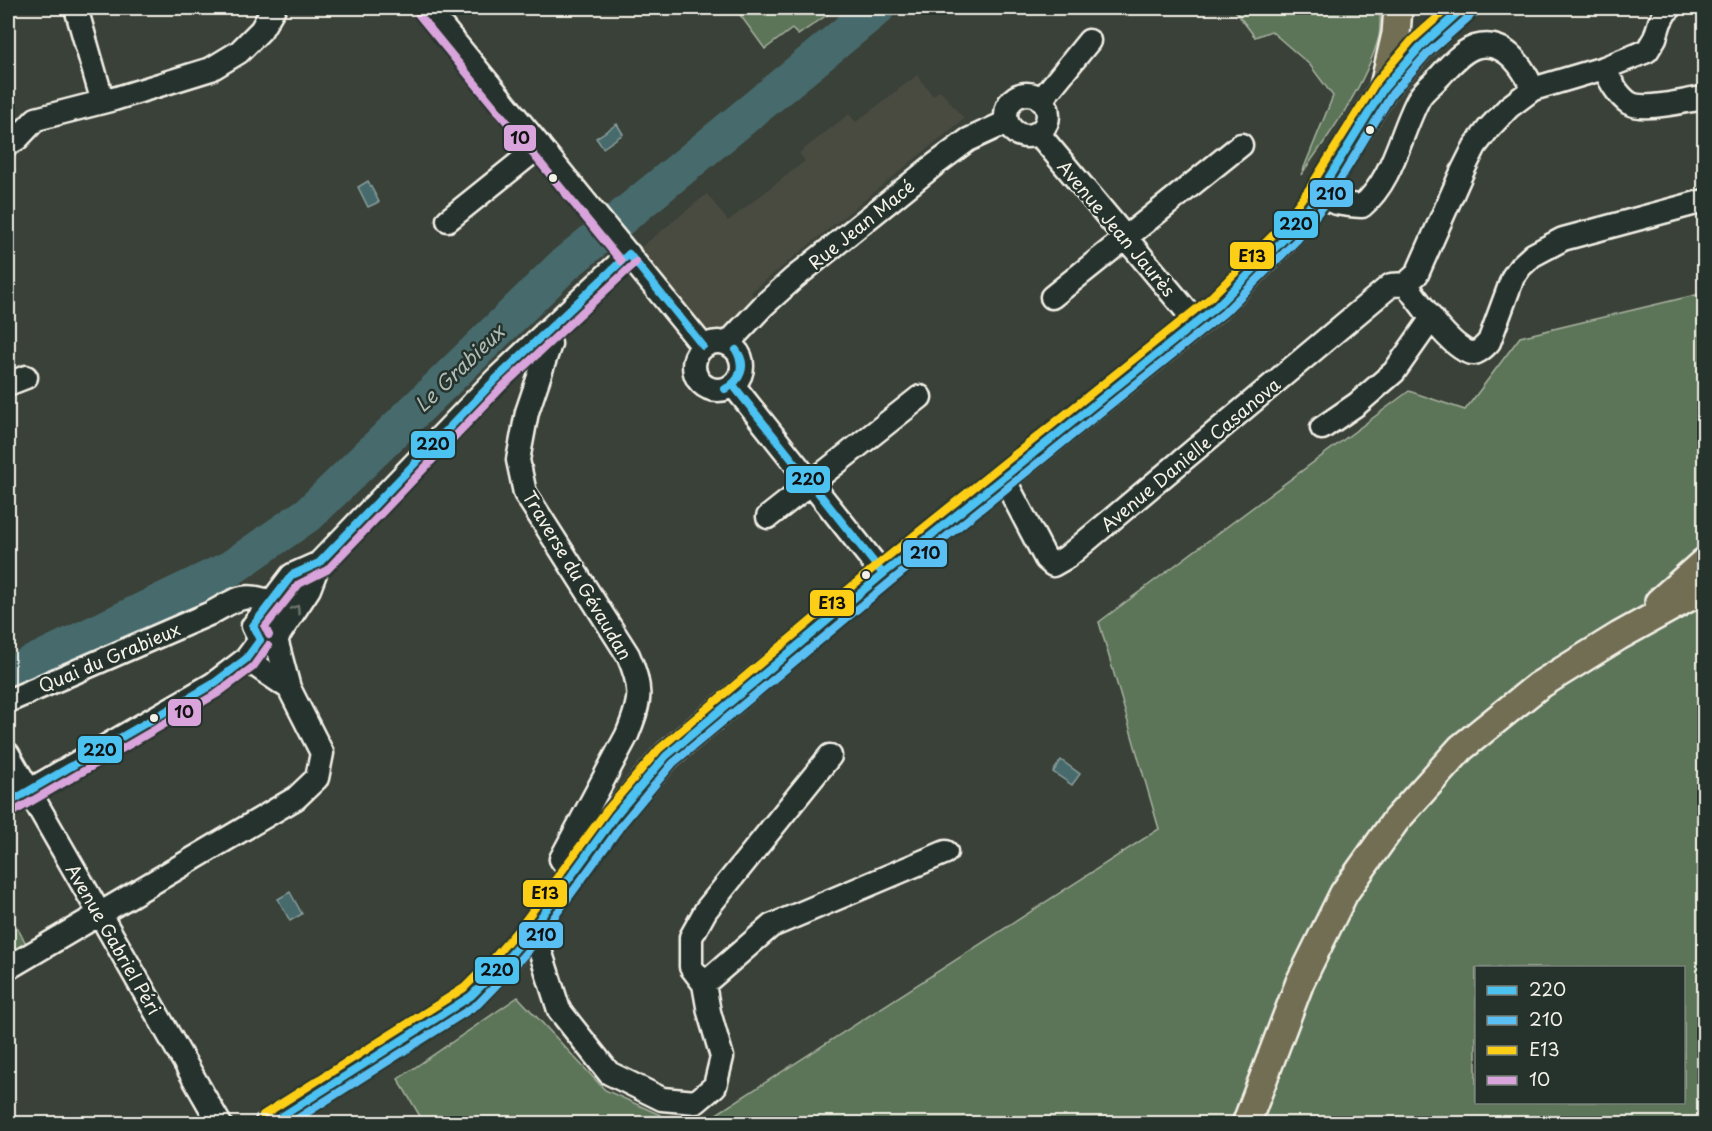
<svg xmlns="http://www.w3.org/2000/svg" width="1712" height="1131" viewBox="0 0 1712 1131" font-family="'Playpen Sans',sans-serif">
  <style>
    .built { fill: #484b40 }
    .green { fill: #5b7459; stroke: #a8b2a0; stroke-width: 1.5; fill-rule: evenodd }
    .water { fill: #466a6c; stroke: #8ca09e; stroke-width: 1.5 }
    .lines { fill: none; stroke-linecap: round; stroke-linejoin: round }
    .river { stroke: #466a6c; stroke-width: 36 }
    .minor-casing { stroke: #f4f1e8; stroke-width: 27 }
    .major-casing { stroke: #f4f1e8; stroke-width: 32 }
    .minor { stroke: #26332d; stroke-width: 22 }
    .major { stroke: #726e52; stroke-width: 27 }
    .bus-1-casing { stroke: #26332d; stroke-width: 12 }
    .bus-2-casing { stroke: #26332d; stroke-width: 12 }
    .bus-3-casing { stroke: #26332d; stroke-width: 12 }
    .bus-4-casing { stroke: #26332d; stroke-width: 12 }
    .bus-1 { stroke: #4cc2f1; stroke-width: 8 }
    .bus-2 { stroke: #5ac0f3; stroke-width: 8 }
    .bus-3 { stroke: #fccf16; stroke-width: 8 }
    .bus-4 { stroke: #d8a4db; stroke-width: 8 }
    .oneway { stroke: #6e766e }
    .bus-dot { fill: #f4f1e8; stroke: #26332d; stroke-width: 2 }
    .labels { text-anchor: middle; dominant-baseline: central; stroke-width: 5; stroke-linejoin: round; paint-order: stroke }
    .street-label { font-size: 18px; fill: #f4f1e8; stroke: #26332d }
    .water-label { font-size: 20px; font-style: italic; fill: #aebbb6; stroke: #26332d }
    .line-badge { stroke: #26332d; stroke-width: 2 }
    .pale-badge-label { font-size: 16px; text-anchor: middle; font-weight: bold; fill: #111 }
  </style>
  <rect width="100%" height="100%" fill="#3a4138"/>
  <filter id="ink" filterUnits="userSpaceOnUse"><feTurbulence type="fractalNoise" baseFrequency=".0167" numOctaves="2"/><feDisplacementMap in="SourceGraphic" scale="12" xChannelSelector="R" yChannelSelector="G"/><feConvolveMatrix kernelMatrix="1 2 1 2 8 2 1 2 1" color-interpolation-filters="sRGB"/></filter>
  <g filter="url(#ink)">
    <!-- built -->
    <path class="built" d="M 917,75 L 933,96 L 940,90 L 964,119 L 751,292 L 754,297 L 726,333 L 709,334 L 640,248 L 707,194 L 728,221 L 805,161 L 799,153 L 849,114 L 856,122 Z"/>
    <!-- green -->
    <path class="green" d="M 735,8 L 837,8 L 798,35 L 792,29 L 765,49 Z
      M 1233,8 L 1380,8 C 1380,18 1381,31 1378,40 C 1364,88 1329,135 1301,175 L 1333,96 L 1310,65 L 1271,31 L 1255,37 Z
      M 1704,293 L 1704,1123 L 701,1124 L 1159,829 L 1099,622 L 1409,391 L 1465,410 L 1520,337 ZM 1476,968 L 1684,968 L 1684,1102 L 1476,1102 Z
      M 8,912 L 27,945 L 8,955 Z
      M 518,997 L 605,1090 L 678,1123 L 424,1123 L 398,1079 Z"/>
    <!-- water -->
    <path class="water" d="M 617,124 L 623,134 L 603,148 L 596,138 Z
      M 368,181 L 379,202 L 368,207 L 358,187 Z
      M 1061,760 L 1080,774 L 1072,785 L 1053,772 Z
      M 290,892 L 302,914 L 290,921 L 278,899 Z"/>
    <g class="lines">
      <!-- river -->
      <path class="river" d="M 8,675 L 231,568 L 310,513 L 565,264 L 877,8"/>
      <defs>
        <path id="minor" d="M 76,8 L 100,92 L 107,99
          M 427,8 L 703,346
          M 1604,68 C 1610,80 1617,95 1629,103 C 1644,112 1687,100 1704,98
          M1006 115a21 21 0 1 1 42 0a21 21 0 1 1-42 0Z
          M 1041,100 L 1089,41
          M 1038,133 L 1196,322
          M 8,144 L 17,139 L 36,119 L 114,99 L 211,69 L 239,52 L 261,30 L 274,8
          M 1318,195 C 1333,204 1345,205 1362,206 C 1393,180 1400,134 1418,100 C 1422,91 1433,84 1440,76 C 1449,66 1461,52 1475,47 C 1505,38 1523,67 1533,89
          M 448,220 L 540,146
          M 1406,284 C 1417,299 1455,355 1474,353 C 1480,352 1485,346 1489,342 L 1513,277 L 1521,266 L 1533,255 L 1563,239 L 1704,201
          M 1052,297 L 1241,145
          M 546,331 L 550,344 L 527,412 L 518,460 L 525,493 L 628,655 C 643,689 641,701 627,735 L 561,859 L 572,874
          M694 366a24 24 0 1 1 48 0a24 24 0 1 1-48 0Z
          M 728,343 L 764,305 L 794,278 L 933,166 L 968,140 L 1007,122
          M 8,384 L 26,377
          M 733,385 L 883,574
          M 1322,428 L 1357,404 L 1394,372 L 1432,318
          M 1003,477 L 1046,559 L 1053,565 L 1067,557 L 1391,285 L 1406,284 L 1417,274 L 1462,172 L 1475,146 L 1489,128 L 1509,107 L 1533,89 L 1604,68 L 1647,51 L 1655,38 L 1660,22 L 1666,11 L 1670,8
          M 768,517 L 920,397
          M 260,640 L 253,626 L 292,575 L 319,563 L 496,379 L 629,254
          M 260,640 L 276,639 L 309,589 L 319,563
          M 246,659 L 289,688
          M 8,701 L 211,613 C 234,601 243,591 270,602
          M 8,754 L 220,1124
          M 8,803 L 213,684 L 246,659 L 260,640
          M 530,932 L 538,944 L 559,1010 L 609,1073 L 662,1099 L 696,1102 L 715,1086 L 722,1057 L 709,1012 L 704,984 L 691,967 L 691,937 L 706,910 L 830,756
          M 8,968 L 296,798 L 317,778 L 322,753 L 289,688 L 276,639
          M 704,984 L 771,926 L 946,852"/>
        <path id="major" d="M 1384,86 L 1396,34 L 1398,8
          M 1659,602 L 1704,562
          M 269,1124 L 471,996 L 501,966 L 530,932 L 615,816 L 666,756 L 883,574 L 1217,306 L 1289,234 L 1318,195 L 1384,88 L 1420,47 L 1463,8
          M 1246,1124 L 1300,982 L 1344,893 L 1396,820 L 1461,748 L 1538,686 L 1619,636 L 1704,589"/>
      </defs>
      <!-- minor casing -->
      <use href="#minor" class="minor-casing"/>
      <!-- major casing -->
      <use href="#major" class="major-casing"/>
      <!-- minor -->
      <use href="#minor" class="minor"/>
      <!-- major -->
      <use href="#major" class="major"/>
      <defs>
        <path id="bus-1" d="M 629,254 L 703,346
          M 733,385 L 883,574
          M 725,389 C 741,381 745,366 736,350
          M 725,389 C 741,381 748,365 736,350
          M 260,640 L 253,626 L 292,575 L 319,563 L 496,379 L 629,254
          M 8,803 L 213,684 L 246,659 L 260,640
          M 270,1124 L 471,996 L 501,966 L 530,932 L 615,816 L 666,756 L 883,574 L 1217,306 L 1289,234 L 1318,195 L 1384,88 L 1420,47 L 1463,8"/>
        <path id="bus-2" d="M 289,1124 L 478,1004 L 508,973 L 538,939 L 623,823 L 673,763 L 890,582 L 1224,313 L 1297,240 L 1327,201 L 1392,94 L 1427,54 L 1470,16"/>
        <path id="bus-3" d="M 263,1115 L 464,988 L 493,959 L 522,925 L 607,810 L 659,749 L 876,566 L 1210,298 L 1281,227 L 1309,189 L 1376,82 L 1412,40 L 1448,8"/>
        <path id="bus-4" d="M 419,15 L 621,261
          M 269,635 L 265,627 L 299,584 L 327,570 L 503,386 L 636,262
          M 13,812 L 218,693 L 253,667 L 268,646"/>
      </defs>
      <!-- bus-1 casing -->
      <use href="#bus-1" class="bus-1-casing"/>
      <!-- bus-2 casing -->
      <use href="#bus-2" class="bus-2-casing"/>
      <!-- bus-3 casing -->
      <use href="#bus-3" class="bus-3-casing"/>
      <!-- bus-4 casing -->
      <use href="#bus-4" class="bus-4-casing"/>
      <!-- bus-1 -->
      <use href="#bus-1" class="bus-1"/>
      <!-- bus-2 -->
      <use href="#bus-2" class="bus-2"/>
      <!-- bus-3 -->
      <use href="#bus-3" class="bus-3"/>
      <!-- bus-4 -->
      <use href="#bus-4" class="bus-4"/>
    </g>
    <!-- one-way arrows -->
    <defs><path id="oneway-chevron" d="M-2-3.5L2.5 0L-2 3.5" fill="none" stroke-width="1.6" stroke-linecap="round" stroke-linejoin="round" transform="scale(1.5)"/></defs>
    <use class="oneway" href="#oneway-chevron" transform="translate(296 609) rotate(-56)"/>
  </g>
  <!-- markers -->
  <g class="bus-dot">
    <circle cx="1370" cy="130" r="5"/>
    <circle cx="553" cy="178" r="5"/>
    <circle cx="866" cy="575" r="5"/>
    <circle cx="154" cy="718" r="5"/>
  </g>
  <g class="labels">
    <!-- street labels -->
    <g class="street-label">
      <text transform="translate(861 224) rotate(-39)">Rue Jean Macé</text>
      <text transform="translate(1117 228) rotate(50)">Avenue Jean Jaurès</text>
      <text transform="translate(1190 454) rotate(-40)">Avenue Danielle Casanova</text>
      <text transform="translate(578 575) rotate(59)">Traverse du Gévaudan</text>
      <text transform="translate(109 657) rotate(-23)">Quai du Grabieux</text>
      <text transform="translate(114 939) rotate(60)">Avenue Gabriel Péri</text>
    </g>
    <!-- water labels -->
    <g class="water-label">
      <text transform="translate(459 368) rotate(-44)">Le Grabieux</text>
    </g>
  </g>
  <g class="line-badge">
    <rect x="503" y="124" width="34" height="28" rx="6" fill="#d8a4db"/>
    <rect x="1309" y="179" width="45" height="29" rx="6" fill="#5ac0f3"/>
    <rect x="1273" y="210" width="46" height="29" rx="6" fill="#4cc2f1"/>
    <rect x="1229" y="241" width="46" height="29" rx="6" fill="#fccf16"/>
    <rect x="410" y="430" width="46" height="29" rx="6" fill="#4cc2f1"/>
    <rect x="785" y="465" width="46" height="29" rx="6" fill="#4cc2f1"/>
    <rect x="902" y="539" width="46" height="29" rx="6" fill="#5ac0f3"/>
    <rect x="809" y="589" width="46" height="28" rx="6" fill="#fccf16"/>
    <rect x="167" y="698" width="35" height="29" rx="6" fill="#d8a4db"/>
    <rect x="77" y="735" width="46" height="29" rx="6" fill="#4cc2f1"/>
    <rect x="522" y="879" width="46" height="29" rx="6" fill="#fccf16"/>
    <rect x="518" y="921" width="46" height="28" rx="6" fill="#5ac0f3"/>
    <rect x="474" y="956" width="46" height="29" rx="6" fill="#4cc2f1"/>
  </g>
  <g class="pale-badge-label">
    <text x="520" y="144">10</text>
    <text x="1331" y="200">210</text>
    <text x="1296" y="230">220</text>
    <text x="1252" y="262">E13</text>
    <text x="433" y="450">220</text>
    <text x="808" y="485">220</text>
    <text x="925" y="559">210</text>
    <text x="832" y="609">E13</text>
    <text x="184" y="718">10</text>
    <text x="100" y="756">220</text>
    <text x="545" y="899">E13</text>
    <text x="541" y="941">210</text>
    <text x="497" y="976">220</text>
  </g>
  <!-- margin -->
  <rect width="1712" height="1131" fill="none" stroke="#26332d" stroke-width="30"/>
  <rect x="15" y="15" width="1682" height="1101" fill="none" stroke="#f4f1e8" stroke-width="2" filter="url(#ink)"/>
  <!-- legend -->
  <rect x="1475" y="966" width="210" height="138" fill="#26332d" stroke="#787f78" stroke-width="1.5"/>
  <rect x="1487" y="986" width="30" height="9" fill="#4cc2f1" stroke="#787f78" stroke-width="1.5"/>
  <text x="1529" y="996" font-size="18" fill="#f4f1e8">220</text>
  <rect x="1487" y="1016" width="30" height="9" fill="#5ac0f3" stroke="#787f78" stroke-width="1.5"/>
  <text x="1529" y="1026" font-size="18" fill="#f4f1e8">210</text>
  <rect x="1487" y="1046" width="30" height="9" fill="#fccf16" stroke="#787f78" stroke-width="1.5"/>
  <text x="1529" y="1056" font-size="18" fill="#f4f1e8">E13</text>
  <rect x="1487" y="1076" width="30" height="9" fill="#d8a4db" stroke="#787f78" stroke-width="1.5"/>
  <text x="1529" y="1086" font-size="18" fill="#f4f1e8">10</text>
</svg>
